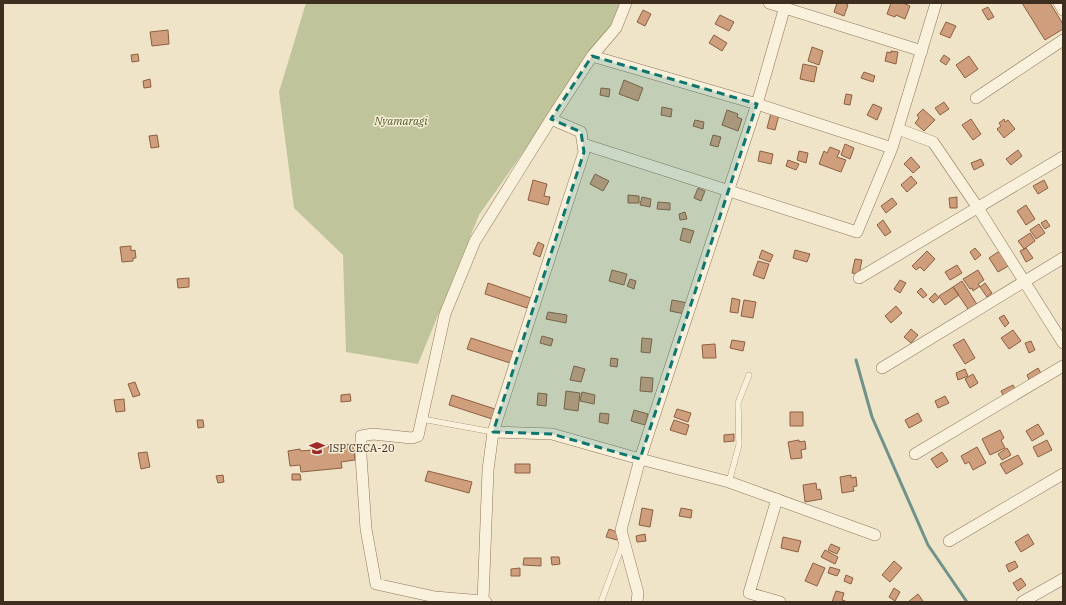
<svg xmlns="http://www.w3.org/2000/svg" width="1066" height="605" viewBox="0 0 1066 605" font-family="'IBM Plex Serif',serif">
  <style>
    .cemetery { fill: #bfc49a }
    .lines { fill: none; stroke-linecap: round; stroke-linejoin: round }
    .stream { stroke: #6f938a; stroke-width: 3 }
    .building { fill: #cf9f7d; stroke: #8d5f41 }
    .service-casing { stroke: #8d765c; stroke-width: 6 }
    .minor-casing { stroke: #8d765c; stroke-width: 12 }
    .service { stroke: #faf1dc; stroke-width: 5.5 }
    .minor { stroke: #faf1dc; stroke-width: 11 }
    .marked { fill: #0f766e; fill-opacity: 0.2; stroke: #0f766e; stroke-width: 3; stroke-dasharray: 8 5; stroke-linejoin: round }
    .labels { text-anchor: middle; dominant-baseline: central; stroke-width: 3; stroke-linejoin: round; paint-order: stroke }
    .park-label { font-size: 11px; font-style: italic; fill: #4d5a26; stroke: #f7eed8 }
    .poi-label { font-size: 11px; fill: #3d2e20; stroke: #f7eed8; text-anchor: start }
  </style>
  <rect width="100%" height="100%" fill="#f0e4c8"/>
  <!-- cemetery -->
  <path class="cemetery" d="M 306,3 L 620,3 L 609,30 L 479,215 L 418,364 L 346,352 L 343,255 L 294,208 L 279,92 Z"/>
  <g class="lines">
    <!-- stream -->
    <path class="stream" d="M 856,360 L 872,417 L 928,545 L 967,602"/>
  </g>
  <!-- building -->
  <path class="building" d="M 837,3 L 845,3 L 848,5 L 844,16 L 834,12 Z
    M 891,3 L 903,3 L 910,6 L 905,19 L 896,15 L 895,17 L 887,14 Z
    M 1022,3 L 1050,3 L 1063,24 L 1063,29 L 1045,40 Z
    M 988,7 L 994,17 L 988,20 L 982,10 Z
    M 643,10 L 651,14 L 645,26 L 637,22 Z
    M 720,15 L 734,22 L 729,31 L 715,24 Z
    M 946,22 L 956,26 L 950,38 L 940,34 Z
    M 168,30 L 169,44 L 152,46 L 150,32 Z
    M 714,35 L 727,43 L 722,51 L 709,43 Z
    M 812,47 L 823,51 L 819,65 L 808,61 Z
    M 891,51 L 898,52 L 896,64 L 885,61 L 887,52 L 891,53 Z
    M 138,54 L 139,61 L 132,62 L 131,55 Z
    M 944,55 L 950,59 L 946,65 L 940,61 Z
    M 969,56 L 978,69 L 965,78 L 956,65 Z
    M 803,64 L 817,67 L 814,82 L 800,79 Z
    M 864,72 L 875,76 L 873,82 L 861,78 Z
    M 150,79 L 151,87 L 144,88 L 143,81 Z
    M 624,80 L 643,88 L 638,101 L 619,94 Z
    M 601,88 L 610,89 L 609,97 L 600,95 Z
    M 846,94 L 852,95 L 850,105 L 844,104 Z
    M 944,102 L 949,109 L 940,115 L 935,108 Z
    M 873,104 L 882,108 L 877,120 L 867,115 Z
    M 662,107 L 672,109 L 671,117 L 661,115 Z
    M 923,109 L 935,120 L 924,131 L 915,123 L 919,118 L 917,115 Z
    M 727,110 L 738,114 L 737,117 L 742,119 L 738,131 L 722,125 Z
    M 771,113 L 779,115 L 775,130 L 767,128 Z
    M 971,119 L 981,134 L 973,140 L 962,125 Z
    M 1004,119 L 1005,122 L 1008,120 L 1015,129 L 1004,138 L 997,129 L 1001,126 L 999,123 Z
    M 695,120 L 704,122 L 703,129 L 693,126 Z
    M 157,135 L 159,147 L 151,148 L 149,136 Z
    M 713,135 L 721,137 L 718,147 L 710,145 Z
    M 845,144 L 854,148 L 850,159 L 841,155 Z
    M 830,147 L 840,151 L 837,157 L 846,160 L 841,172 L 819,164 L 824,151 L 827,153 Z
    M 1018,150 L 1022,156 L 1011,165 L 1006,159 Z
    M 760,151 L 773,154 L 771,164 L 758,161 Z
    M 799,151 L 808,153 L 806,163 L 797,160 Z
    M 911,157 L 920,167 L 913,173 L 904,164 Z
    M 981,159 L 984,165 L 974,170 L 971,163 Z
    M 788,160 L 799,164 L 796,170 L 786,166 Z
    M 595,174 L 609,181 L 603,191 L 590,184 Z
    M 911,176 L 917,183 L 907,192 L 901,185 Z
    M 533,180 L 547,184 L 544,196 L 550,197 L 548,205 L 528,200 Z
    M 1044,180 L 1048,188 L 1038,194 L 1033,186 Z
    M 698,188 L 705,191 L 701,201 L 694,198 Z
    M 628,195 L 639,196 L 639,203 L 628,203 Z
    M 642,197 L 651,199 L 650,207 L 640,205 Z
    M 957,197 L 957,208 L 950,208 L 949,198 Z
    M 892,198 L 897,204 L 886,213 L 881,206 Z
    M 658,202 L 670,203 L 670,210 L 657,209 Z
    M 1026,205 L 1035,219 L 1026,225 L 1017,211 Z
    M 685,212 L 687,219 L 680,220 L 679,214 Z
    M 883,220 L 891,232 L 885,236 L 877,225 Z
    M 1046,220 L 1050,226 L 1045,229 L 1041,223 Z
    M 1039,224 L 1045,233 L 1036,239 L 1030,230 Z
    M 683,228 L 694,231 L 690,243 L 680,240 Z
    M 1030,233 L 1035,241 L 1024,249 L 1018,241 Z
    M 538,242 L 544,245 L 540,257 L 533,254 Z
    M 131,246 L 131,251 L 135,250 L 136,258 L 133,258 L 133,261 L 122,262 L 120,247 Z
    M 975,248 L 981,255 L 975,260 L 970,252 Z
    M 1026,248 L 1033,258 L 1026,262 L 1020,251 Z
    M 762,250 L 773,255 L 770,262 L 759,258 Z
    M 795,250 L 810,254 L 807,262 L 793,258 Z
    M 1001,250 L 1010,265 L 998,272 L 989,258 Z
    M 927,251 L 935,259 L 924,271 L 920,267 L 916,270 L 912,266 Z
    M 855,259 L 862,260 L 859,274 L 852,273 Z
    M 758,261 L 769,264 L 764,279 L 753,275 Z
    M 957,265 L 962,273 L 950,280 L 945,272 Z
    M 612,270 L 627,274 L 624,285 L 609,281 Z
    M 978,270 L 984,280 L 978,284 L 980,286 L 973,291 L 972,288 L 970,289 L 963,279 Z
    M 189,278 L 189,287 L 178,288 L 177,279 Z
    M 630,279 L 636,281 L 634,289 L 627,286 Z
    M 900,280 L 906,283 L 900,293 L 894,289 Z
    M 962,281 L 978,306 L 970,312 L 953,287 Z
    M 488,283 L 531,298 L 527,308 L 485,294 Z
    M 985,283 L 992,293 L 987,297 L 980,287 Z
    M 953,287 L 959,295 L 945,305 L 939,296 Z
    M 921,288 L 927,295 L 923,298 L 917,292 Z
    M 935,293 L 939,298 L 933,303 L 929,299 Z
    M 732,298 L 740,300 L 738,313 L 730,312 Z
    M 672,300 L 688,303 L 685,314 L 670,311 Z
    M 744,300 L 756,302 L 753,318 L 741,316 Z
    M 896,306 L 902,313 L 891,323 L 885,316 Z
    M 548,312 L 567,315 L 566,323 L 546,319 Z
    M 1004,315 L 1009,323 L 1005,327 L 999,318 Z
    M 911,329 L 918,335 L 911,343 L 904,337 Z
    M 1013,330 L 1021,341 L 1009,349 L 1001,338 Z
    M 542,336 L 553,339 L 551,346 L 540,343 Z
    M 471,338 L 514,352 L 510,363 L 467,349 Z
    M 642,338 L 652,339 L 650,353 L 641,352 Z
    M 964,339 L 975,358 L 965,364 L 953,345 Z
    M 732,340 L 745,342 L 743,351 L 730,348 Z
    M 1031,341 L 1035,350 L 1029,353 L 1025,343 Z
    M 715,344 L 716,358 L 703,358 L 702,345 Z
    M 611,358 L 618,359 L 617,367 L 610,366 Z
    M 574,366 L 585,369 L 581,382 L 570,380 Z
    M 1038,368 L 1042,375 L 1030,382 L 1027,375 Z
    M 965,369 L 968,376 L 958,380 L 956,373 Z
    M 973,374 L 978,383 L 970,388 L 965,379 Z
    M 641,377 L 653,378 L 652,392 L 640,391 Z
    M 135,382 L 140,395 L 133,397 L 128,384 Z
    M 1013,385 L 1016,391 L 1004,397 L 1001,391 Z
    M 566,391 L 580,393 L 578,411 L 564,409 Z
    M 582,392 L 595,395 L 594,404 L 580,401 Z
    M 538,393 L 547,394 L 546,406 L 537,405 Z
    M 350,394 L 351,401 L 341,402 L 341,395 Z
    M 452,395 L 495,409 L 492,419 L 449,405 Z
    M 945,396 L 949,403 L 938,408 L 935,401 Z
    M 124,399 L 125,411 L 116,412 L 114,400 Z
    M 677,409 L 691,413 L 688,422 L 674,417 Z
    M 634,410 L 648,414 L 645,425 L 631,421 Z
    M 790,412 L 803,412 L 803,426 L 790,426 Z
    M 600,413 L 609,414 L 608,424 L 599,422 Z
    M 918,413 L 922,421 L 909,428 L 905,420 Z
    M 197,420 L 203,420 L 204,427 L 198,428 Z
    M 674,420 L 689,425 L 686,435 L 670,430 Z
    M 1038,424 L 1044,434 L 1032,441 L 1026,431 Z
    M 1000,430 L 1004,438 L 1001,440 L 1005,448 L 990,455 L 982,439 Z
    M 734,434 L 734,441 L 724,442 L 724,435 Z
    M 799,440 L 799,442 L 805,441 L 806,449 L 801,450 L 802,458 L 791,459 L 788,442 Z
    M 1047,440 L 1052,450 L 1038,457 L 1033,447 Z
    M 353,444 L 355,460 L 341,462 L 342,468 L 301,472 L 300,465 L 290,466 L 288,451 L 300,449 L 301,451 L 312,450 L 311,447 L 328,445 L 329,448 L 339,447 L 339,445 Z
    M 977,447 L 986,463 L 973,470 L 969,462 L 965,464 L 961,456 Z
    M 1007,448 L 1011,455 L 1002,460 L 998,454 Z
    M 147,452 L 150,467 L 141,469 L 138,453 Z
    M 942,452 L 948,461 L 937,468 L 931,459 Z
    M 1018,455 L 1023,464 L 1006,474 L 1000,464 Z
    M 515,464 L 530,464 L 530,473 L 515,473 Z
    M 428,471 L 472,482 L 469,493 L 425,481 Z
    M 292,474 L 300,474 L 301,480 L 292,480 Z
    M 223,475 L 224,482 L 218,483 L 216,476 Z
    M 851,475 L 851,478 L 856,477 L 857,486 L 853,487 L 854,491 L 842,493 L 840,477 Z
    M 816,483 L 817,490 L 820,489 L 822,499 L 805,502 L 803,485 Z
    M 642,508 L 653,510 L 650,527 L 639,525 Z
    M 681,508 L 692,510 L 691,518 L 679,516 Z
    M 609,529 L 620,533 L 617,540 L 606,537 Z
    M 645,534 L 646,541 L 637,542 L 636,536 Z
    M 1028,534 L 1034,544 L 1021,552 L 1015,542 Z
    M 783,537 L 801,541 L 798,552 L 781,548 Z
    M 831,544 L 840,548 L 837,554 L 828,550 Z
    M 825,550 L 838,557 L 835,564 L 821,557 Z
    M 551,557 L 559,557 L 560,564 L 552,565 Z
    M 524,558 L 541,558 L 541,566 L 523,565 Z
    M 894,561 L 902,568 L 890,582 L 882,575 Z
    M 1015,561 L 1018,567 L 1009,572 L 1006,565 Z
    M 813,563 L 825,568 L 817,586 L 805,581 Z
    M 830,567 L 840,570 L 837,576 L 828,573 Z
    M 520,568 L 520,576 L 511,576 L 511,569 Z
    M 846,575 L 853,578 L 851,584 L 844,581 Z
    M 1021,578 L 1026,585 L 1018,591 L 1013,583 Z
    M 894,588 L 900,592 L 895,601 L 889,597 Z
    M 836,591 L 844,593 L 842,600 L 848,602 L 832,602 Z
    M 918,594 L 923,601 L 922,602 L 908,602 Z"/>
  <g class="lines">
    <defs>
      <path id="service" d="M 422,419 L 493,432
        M 729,482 L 739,445 L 738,403 L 749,375
        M 601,602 L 623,543"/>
      <path id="minor" d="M 769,3 L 922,51
        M 1059,3 L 1063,10
        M 592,56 L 757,104 L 892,148
        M 976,98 L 1063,40
        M 898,129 L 933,142 L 978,208 L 1063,343
        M 583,144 L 857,232 L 892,148 L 936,3
        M 859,278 L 1063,157
        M 882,368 L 1063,258
        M 493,432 L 552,434 L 640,459 L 729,482 L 875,535
        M 915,454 L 1063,366
        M 777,499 L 749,593 L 780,602
        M 949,541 L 1063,474
        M 483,601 L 488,470 L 493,432 L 584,152 L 581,132 L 551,119
        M 486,602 L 483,601 L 435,597 L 376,584 L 366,529 L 361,456 L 361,436 L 373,434 L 412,438 L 418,436 L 445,314 L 475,241 L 551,119 L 592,56 L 616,28 L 626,3
        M 637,602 L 638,593 L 621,530 L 640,459 L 757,104 L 786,3
        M 1022,602 L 1063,579"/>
    </defs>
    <!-- service casing -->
    <use href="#service" class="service-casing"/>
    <!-- minor casing -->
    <use href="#minor" class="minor-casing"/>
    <!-- service -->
    <use href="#service" class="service"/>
    <!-- minor -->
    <use href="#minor" class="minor"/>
  </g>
  <!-- marked area -->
  <path class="marked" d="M 592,56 L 757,104 L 640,459 L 552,434 L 493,432 L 584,152 L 581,132 L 551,119 Z"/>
  <!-- icons -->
  <defs>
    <symbol id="university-bare" viewBox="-9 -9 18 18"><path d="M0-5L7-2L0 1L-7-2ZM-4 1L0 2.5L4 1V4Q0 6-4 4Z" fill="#9e2a2b" stroke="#f7eed8" stroke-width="2.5" paint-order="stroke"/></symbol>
  </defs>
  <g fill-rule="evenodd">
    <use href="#university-bare" x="306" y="437" width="22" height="22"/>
  </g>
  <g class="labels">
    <!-- park labels -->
    <g class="park-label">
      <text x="401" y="121">Nyamaragi</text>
    </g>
    <!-- poi labels -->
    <g class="poi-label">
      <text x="329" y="448">ISP CECA-20</text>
    </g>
  </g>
  <!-- border -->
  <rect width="1066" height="605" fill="none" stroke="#3d2e20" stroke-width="8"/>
</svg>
